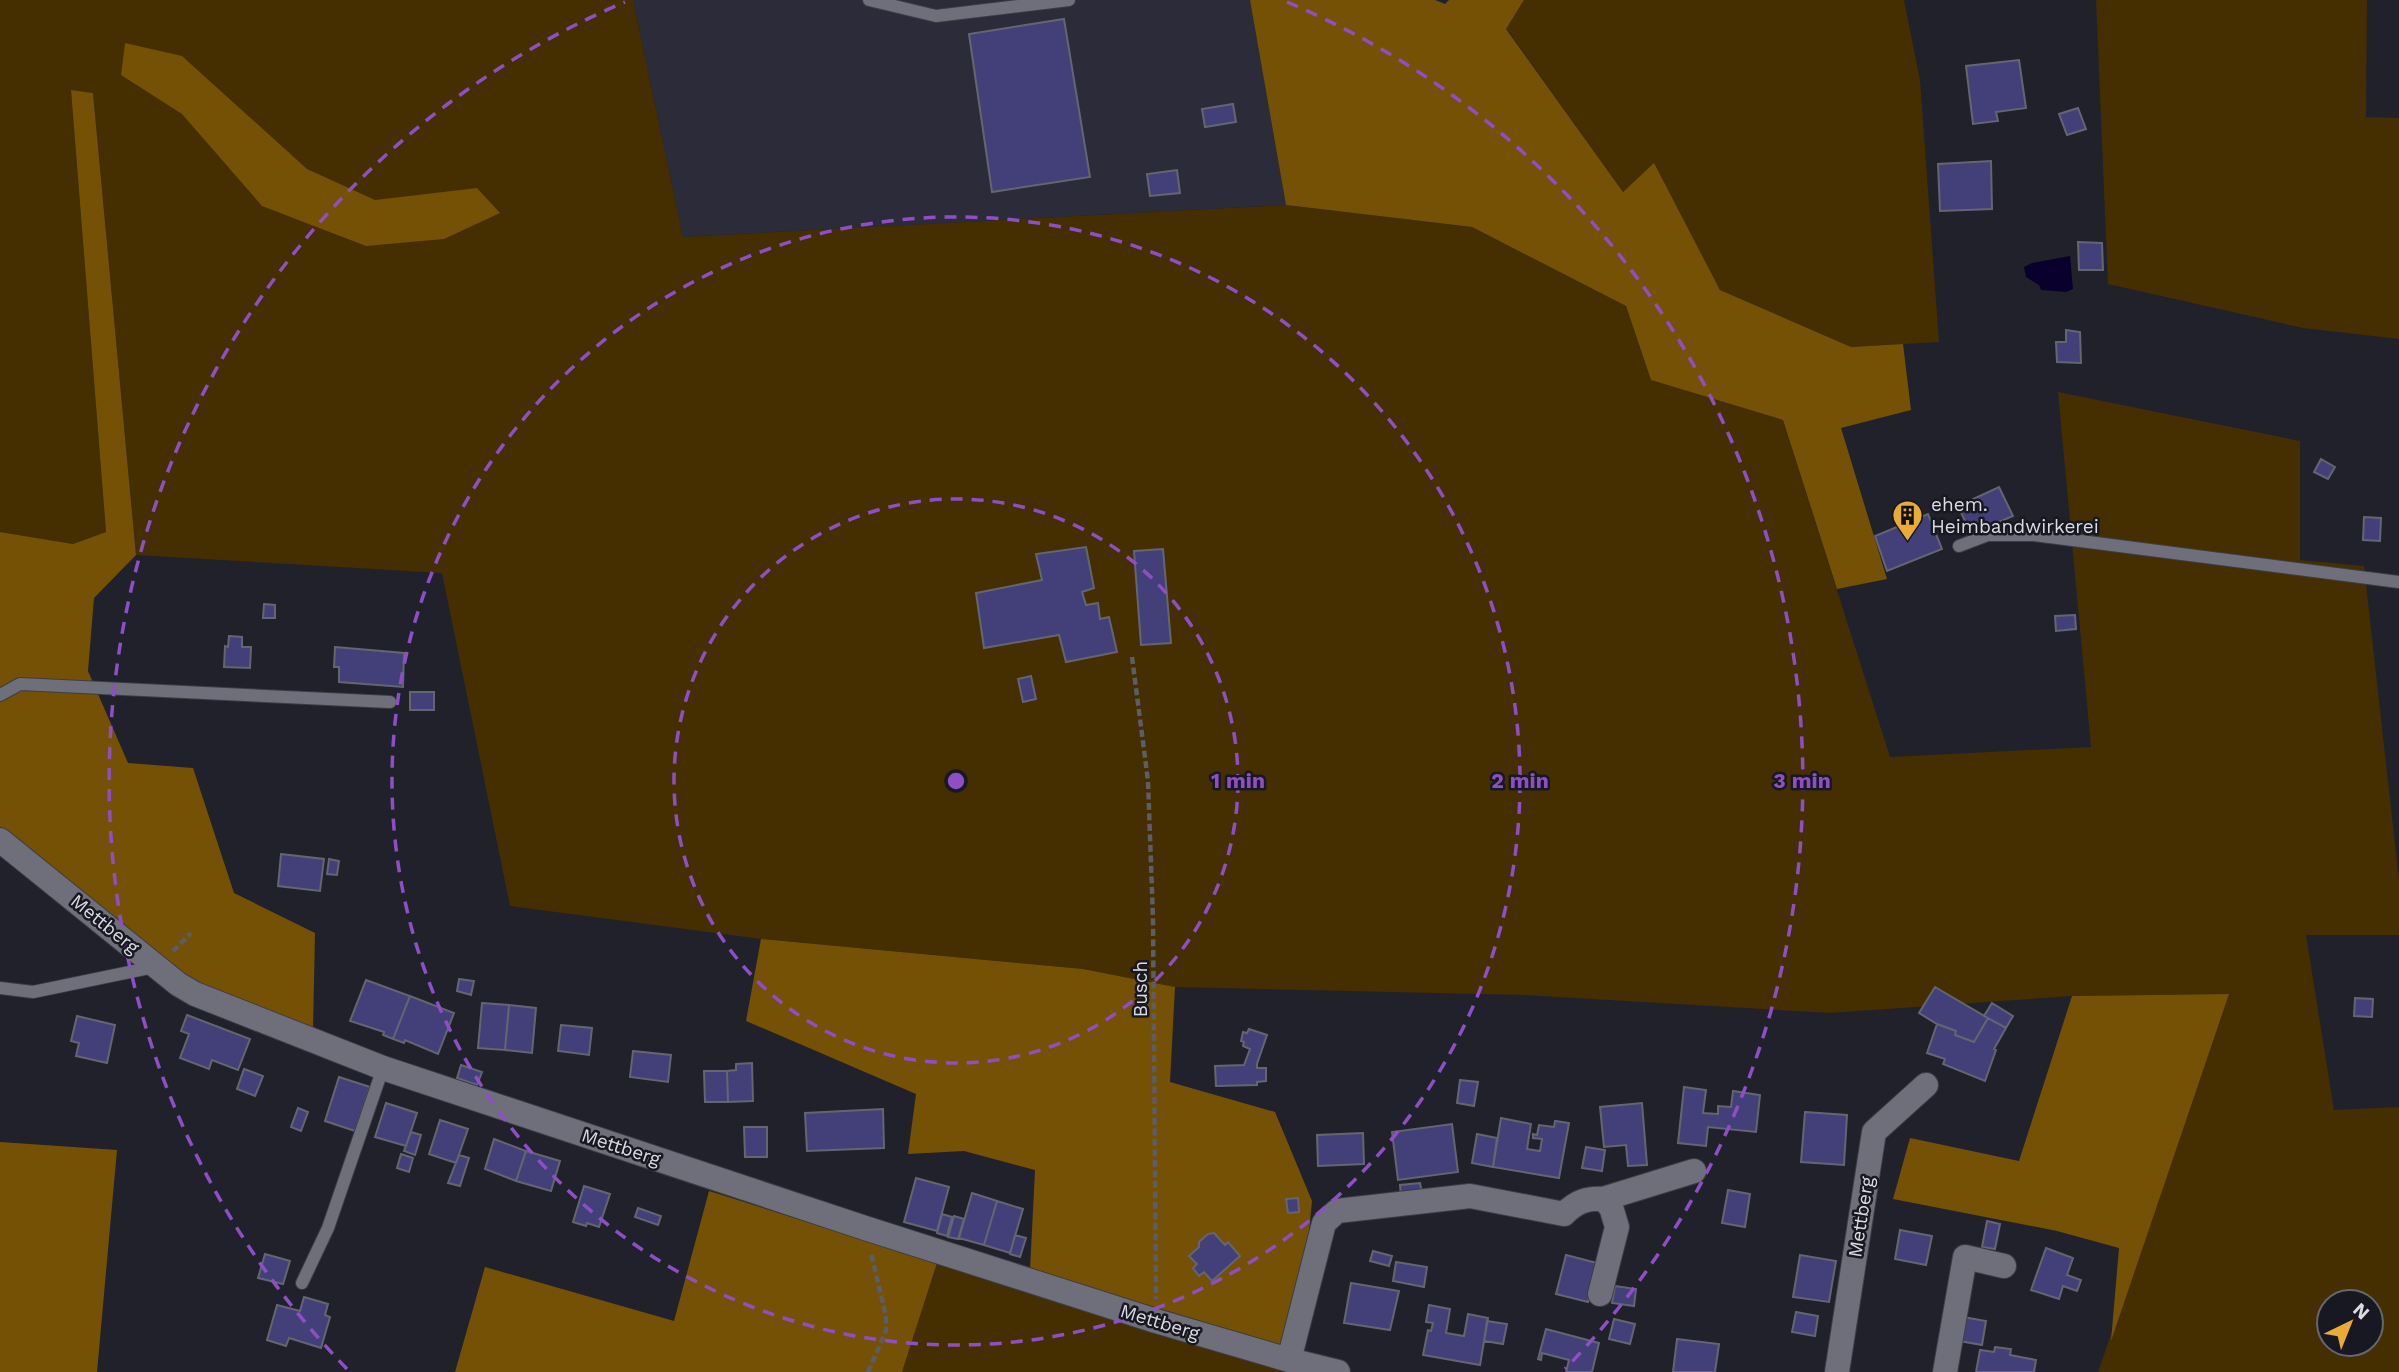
<svg xmlns="http://www.w3.org/2000/svg" width="2399" height="1372" viewBox="0 0 2399 1372" font-family="'Work Sans',sans-serif">
  <style>
    .built { fill: #2b2b3a }
    .green { fill: #452e00; fill-rule: evenodd }
    .forest { fill: #755105 }
    .water { fill: #0a002e }
    .building { fill: #434079; stroke: #646571; stroke-width: 2 }
    .lines { fill: none; stroke-linecap: round; stroke-linejoin: round }
    .service-casing { stroke: #3d3d45; stroke-width: 14 }
    .minor-casing { stroke: #3d3d45; stroke-width: 26 }
    .path { stroke: #5d5d66; stroke-width: 4.5; stroke-dasharray: 7 3.5; stroke-linecap: butt }
    .service { stroke: #6e6f7b; stroke-width: 12 }
    .minor { stroke: #6e6f7b; stroke-width: 24 }
    .ring { fill: none; stroke: #8e4fc6; stroke-width: 3.5; stroke-dasharray: 12 9 }
    .labels { text-anchor: middle; dominant-baseline: central; stroke-width: 5; stroke-linejoin: round; paint-order: stroke }
    .poi-label { font-size: 19px; fill: #dbdbe2; stroke: #181822; text-anchor: start }
    .street-label { font-size: 19px; fill: #dbdbe2; stroke: #181822 }
    .centre { fill: #8e4fc6; stroke: #181822; stroke-width: 3.5 }
    .ring-label { font-size: 21px; text-anchor: middle; font-weight: bold; fill: #8e4fc6; stroke: #181822; stroke-width: 5; stroke-linejoin: round; paint-order: stroke }
  </style>
  <rect width="100%" height="100%" fill="#21212c"/>
  <!-- built -->
  <path class="built" d="M 633,0 L 1250,0 L 1286,205 L 683,237 Z"/>
  <!-- green -->
  <path class="green" d="M 0,0 L 633,0 L 683,237 L 1286,205 L 1472,227 L 1626,306 L 1651,380 L 1783,420 L 1890,757 L 2091,747 L 2058,392 L 2300,441 L 2300,560 L 2364,566 L 2399,880 L 2399,935 L 2306,935 L 2334,1110 L 2399,1107 L 2399,1372 L 2098,1372 L 2228,994 L 2072,996 L 1829,1013 L 1524,995 L 1175,987 L 1083,969 L 761,939 L 510,906 L 442,573 L 136,555 L 93,93 L 71,90 L 106,532 L 73,544 L 0,532 ZM 2329,1302 L 2371,1302 L 2371,1344 L 2329,1344 Z
    M 1524,0 L 1904,0 L 1920,80 L 1939,342 L 1851,347 L 1720,290 L 1654,164 L 1623,192 L 1506,28 Z
    M 2096,0 L 2367,0 L 2366,117 L 2399,118 L 2399,339 L 2303,328 L 2108,284 Z
    M 937,1263 L 1294,1372 L 902,1372 Z"/>
  <!-- forest -->
  <path class="forest" d="M 1250,0 L 1435,0 L 1445,4 L 1449,0 L 1524,0 L 1506,29 L 1623,192 L 1654,163 L 1720,290 L 1851,347 L 1903,344 L 1911,410 L 1841,428 L 1887,579 L 1837,589 L 1783,420 L 1651,380 L 1626,306 L 1472,227 L 1286,205 Z
    M 125,43 L 182,56 L 307,169 L 375,200 L 477,188 L 500,213 L 444,239 L 366,246 L 262,206 L 182,114 L 121,75 Z
    M 71,90 L 93,93 L 136,555 L 94,598 L 88,671 L 128,763 L 193,768 L 234,893 L 315,933 L 313,1030 L 187,982 L 9,840 L 0,827 L 0,532 L 73,544 L 106,532 Z
    M 761,939 L 1083,969 L 1175,987 L 1170,1082 L 1275,1112 L 1312,1201 L 1298,1350 L 1030,1270 L 1035,1170 L 964,1151 L 908,1154 L 916,1094 L 746,1021 Z
    M 2229,994 L 2111,1341 L 2119,1248 L 2057,1231 L 1893,1199 L 1910,1138 L 2019,1161 L 2072,996 Z
    M 0,1142 L 117,1150 L 97,1372 L 0,1372 Z
    M 709,1191 L 937,1263 L 902,1372 L 455,1372 L 485,1267 L 674,1321 Z"/>
  <!-- water -->
  <path class="water" d="M 2070,256 L 2073,289 L 2066,292 L 2041,290 L 2039,285 L 2026,277 L 2024,267 L 2032,263 Z"/>
  <!-- building -->
  <path class="building" d="M 1064,19 L 1090,177 L 992,192 L 969,34 Z
    M 2019,60 L 2026,108 L 1996,112 L 1998,121 L 1973,124 L 1966,66 Z
    M 1233,104 L 1236,122 L 1205,127 L 1202,109 Z
    M 2078,108 L 2086,129 L 2067,135 L 2059,114 Z
    M 1991,161 L 1992,209 L 1940,211 L 1938,164 Z
    M 1177,170 L 1180,193 L 1150,196 L 1147,174 Z
    M 2078,242 L 2102,243 L 2103,270 L 2079,270 Z
    M 2066,330 L 2080,332 L 2081,363 L 2057,362 L 2056,342 L 2066,342 Z
    M 2321,459 L 2335,467 L 2328,479 L 2314,472 Z
    M 1999,487 L 2013,516 L 1971,534 L 1958,506 Z
    M 1928,514 L 1942,549 L 1887,571 L 1875,536 Z
    M 2364,517 L 2381,518 L 2380,541 L 2363,540 Z
    M 1086,547 L 1094,588 L 1082,592 L 1086,605 L 1098,603 L 1100,619 L 1109,617 L 1117,652 L 1066,662 L 1059,635 L 984,648 L 976,593 L 1042,580 L 1036,554 Z
    M 1163,549 L 1171,643 L 1141,645 L 1134,551 Z
    M 264,604 L 275,605 L 275,618 L 263,618 Z
    M 2075,615 L 2076,629 L 2056,631 L 2055,616 Z
    M 229,636 L 242,637 L 242,647 L 251,647 L 250,668 L 224,667 L 225,646 L 228,647 Z
    M 335,647 L 404,653 L 403,687 L 339,682 L 339,667 L 334,667 Z
    M 1031,676 L 1036,699 L 1023,702 L 1018,679 Z
    M 410,692 L 434,692 L 434,710 L 410,710 Z
    M 281,854 L 324,859 L 320,891 L 278,886 Z
    M 329,859 L 339,861 L 337,875 L 327,874 Z
    M 459,979 L 474,981 L 471,995 L 457,991 Z
    M 366,980 L 410,996 L 393,1039 L 383,1035 L 384,1032 L 350,1021 Z
    M 1935,987 L 1988,1018 L 1974,1042 L 1955,1035 L 1956,1031 L 1937,1024 L 1919,1013 Z
    M 410,996 L 454,1013 L 438,1054 L 405,1040 L 404,1043 L 393,1039 Z
    M 2355,998 L 2373,999 L 2372,1017 L 2354,1016 Z
    M 482,1003 L 509,1005 L 505,1050 L 478,1048 Z
    M 1992,1003 L 2013,1016 L 2006,1028 L 1984,1016 Z
    M 509,1005 L 536,1008 L 532,1053 L 505,1050 Z
    M 187,1015 L 250,1039 L 238,1070 L 212,1060 L 209,1069 L 180,1058 L 189,1034 L 181,1031 Z
    M 77,1016 L 115,1025 L 107,1063 L 76,1056 L 79,1043 L 71,1041 Z
    M 1988,1018 L 2006,1028 L 1994,1049 L 1996,1050 L 1985,1081 L 1943,1064 L 1945,1059 L 1927,1053 L 1937,1024 L 1956,1031 L 1955,1035 L 1974,1042 Z
    M 561,1025 L 592,1028 L 589,1055 L 558,1051 Z
    M 1249,1029 L 1267,1035 L 1257,1064 L 1257,1068 L 1266,1068 L 1266,1081 L 1257,1082 L 1257,1085 L 1216,1086 L 1215,1066 L 1244,1065 L 1250,1049 L 1243,1046 L 1244,1042 L 1241,1041 L 1243,1032 L 1247,1033 Z
    M 633,1051 L 671,1055 L 668,1082 L 630,1077 Z
    M 752,1063 L 753,1101 L 728,1102 L 727,1071 L 736,1070 L 736,1064 Z
    M 461,1065 L 482,1072 L 477,1085 L 457,1078 Z
    M 244,1069 L 263,1076 L 255,1096 L 237,1089 Z
    M 704,1071 L 727,1071 L 728,1102 L 705,1102 Z
    M 339,1077 L 370,1087 L 355,1131 L 325,1121 Z
    M 1460,1080 L 1478,1082 L 1474,1106 L 1457,1103 Z
    M 1684,1087 L 1706,1090 L 1703,1113 L 1718,1114 L 1718,1106 L 1731,1107 L 1733,1091 L 1760,1095 L 1756,1132 L 1708,1127 L 1706,1146 L 1678,1143 Z
    M 386,1103 L 417,1113 L 406,1146 L 375,1137 Z
    M 1642,1103 L 1647,1165 L 1628,1166 L 1626,1145 L 1604,1147 L 1600,1107 Z
    M 298,1108 L 308,1112 L 301,1131 L 291,1127 Z
    M 883,1109 L 884,1148 L 807,1151 L 805,1113 Z
    M 1805,1112 L 1847,1115 L 1844,1165 L 1801,1162 Z
    M 1501,1118 L 1531,1124 L 1527,1149 L 1540,1151 L 1542,1139 L 1533,1138 L 1533,1134 L 1537,1135 L 1539,1125 L 1554,1127 L 1555,1121 L 1569,1123 L 1559,1178 L 1493,1167 Z
    M 440,1120 L 468,1129 L 456,1163 L 429,1154 Z
    M 1452,1124 L 1458,1172 L 1398,1180 L 1392,1132 Z
    M 744,1127 L 767,1127 L 767,1157 L 745,1157 Z
    M 411,1132 L 421,1135 L 415,1155 L 404,1151 Z
    M 1363,1133 L 1364,1164 L 1318,1166 L 1317,1135 Z
    M 1477,1134 L 1497,1138 L 1493,1167 L 1472,1163 Z
    M 494,1139 L 526,1151 L 516,1181 L 485,1169 Z
    M 1586,1147 L 1605,1150 L 1602,1171 L 1582,1168 Z
    M 526,1151 L 560,1161 L 551,1191 L 516,1181 Z
    M 401,1154 L 413,1158 L 409,1172 L 397,1168 Z
    M 459,1155 L 469,1158 L 460,1186 L 448,1183 Z
    M 916,1178 L 949,1187 L 937,1231 L 904,1222 Z
    M 1420,1183 L 1422,1193 L 1401,1196 L 1400,1185 Z
    M 584,1186 L 610,1194 L 599,1227 L 587,1223 L 586,1226 L 573,1222 Z
    M 1728,1190 L 1750,1194 L 1745,1227 L 1722,1223 Z
    M 972,1193 L 997,1201 L 984,1245 L 959,1238 Z
    M 1298,1198 L 1299,1212 L 1288,1213 L 1286,1199 Z
    M 997,1201 L 1023,1209 L 1010,1253 L 984,1245 Z
    M 638,1208 L 661,1216 L 658,1225 L 635,1217 Z
    M 942,1214 L 952,1217 L 947,1236 L 937,1233 Z
    M 954,1216 L 964,1219 L 958,1239 L 948,1237 Z
    M 1987,1221 L 2000,1224 L 1995,1249 L 1982,1247 Z
    M 1900,1230 L 1932,1236 L 1926,1265 L 1895,1259 Z
    M 1214,1233 L 1225,1245 L 1228,1242 L 1240,1256 L 1212,1281 L 1204,1272 L 1199,1276 L 1193,1268 L 1197,1264 L 1189,1256 L 1199,1247 L 1199,1242 L 1208,1234 Z
    M 1015,1235 L 1026,1238 L 1020,1257 L 1010,1254 Z
    M 2046,1248 L 2073,1258 L 2067,1275 L 2081,1280 L 2077,1291 L 2063,1286 L 2059,1299 L 2031,1290 Z
    M 1373,1251 L 1392,1256 L 1389,1266 L 1370,1261 Z
    M 265,1254 L 290,1261 L 283,1284 L 258,1278 Z
    M 1566,1255 L 1597,1263 L 1588,1302 L 1556,1294 Z
    M 1800,1255 L 1836,1261 L 1829,1302 L 1793,1297 Z
    M 1396,1262 L 1427,1267 L 1424,1287 L 1393,1281 Z
    M 1351,1283 L 1399,1291 L 1390,1330 L 1344,1323 Z
    M 1615,1286 L 1636,1289 L 1634,1306 L 1612,1303 Z
    M 304,1297 L 328,1304 L 325,1315 L 330,1317 L 321,1348 L 289,1338 L 286,1346 L 267,1340 L 277,1305 L 300,1311 Z
    M 1429,1305 L 1450,1309 L 1446,1333 L 1464,1336 L 1468,1314 L 1488,1318 L 1480,1365 L 1423,1355 L 1428,1330 L 1431,1331 L 1433,1323 L 1426,1322 Z
    M 1796,1312 L 1818,1316 L 1815,1336 L 1792,1332 Z
    M 1963,1317 L 1986,1321 L 1982,1345 L 1959,1341 Z
    M 1614,1319 L 1635,1324 L 1630,1344 L 1609,1339 Z
    M 1487,1321 L 1507,1324 L 1503,1344 L 1484,1341 Z
    M 1546,1329 L 1599,1343 L 1592,1372 L 1566,1372 L 1569,1360 L 1542,1353 L 1541,1360 L 1538,1359 Z
    M 1677,1339 L 1719,1344 L 1715,1372 L 1673,1372 Z
    M 1995,1347 L 2011,1349 L 2010,1355 L 2036,1360 L 2034,1372 L 1976,1372 L 1980,1350 L 1994,1352 Z"/>
  <g class="lines">
    <defs>
      <path id="service" d="M 869,0 L 936,16 L 1069,0
        M 1959,546 L 1988,535 L 2034,535 L 2399,582
        M 0,695 L 20,684 L 390,702
        M 0,988 L 33,992 L 154,967
        M 302,1283 L 328,1228 L 383,1068"/>
      <path id="minor" d="M 0,840 L 178,984 L 195,994 L 383,1068 L 865,1228 L 1156,1321 L 1289,1360 L 1338,1372
        M 1603,1199 L 1694,1171
        M 1289,1360 L 1324,1223 L 1337,1211 L 1470,1196 L 1564,1214 C 1576,1202 1586,1198 1603,1199 L 1611,1207 L 1617,1227 L 1600,1294
        M 1837,1372 L 1874,1132 L 1926,1085
        M 1945,1372 L 1965,1257 L 2004,1266"/>
    </defs>
    <!-- service casing -->
    <use href="#service" class="service-casing"/>
    <!-- minor casing -->
    <use href="#minor" class="minor-casing"/>
    <!-- path -->
    <path class="path" d="M 1132,657 L 1148,781 L 1153,919 L 1156,1299
      M 173,951 L 191,933
      M 868,1372 L 886,1331 L 886,1316 L 871,1253"/>
    <!-- service -->
    <use href="#service" class="service"/>
    <!-- minor -->
    <use href="#minor" class="minor"/>
  </g>
  <!-- distance rings -->
  <g class="ring">
    <circle cx="956" cy="781" r="282"/>
    <circle cx="956" cy="781" r="564"/>
    <path d="M347 1369A846 846 0 0 1 625 2M1287 2A846 846 0 0 1 1565 1369"/>
  </g>
  <!-- icons -->
  <defs>
    <symbol id="building-pin" viewBox="-11 -11 22 30"><path d="M0 17L-7.5 6A9.5 9.5 0 1 1 7.5 6Z" fill="#e9ab38" stroke="#181822"/><path d="M-4-6H4V6H1V3H-1V6H-4ZM-2.5-4.3h1.7v1.8h-1.7ZM.8-4.3h1.7v1.8H.8ZM-2.5-1h1.7V.8h-1.7ZM.8-1h1.7V.8H.8Z" fill="#111"/></symbol>
  </defs>
  <g fill-rule="evenodd">
    <use href="#building-pin" x="1890" y="498" width="35" height="47"/>
  </g>
  <g class="labels">
    <!-- poi labels -->
    <g class="poi-label">
      <text x="1931" y="504">ehem.<tspan x="1931" dy="22">Heimbandwirkerei</tspan></text>
    </g>
    <!-- street labels -->
    <g class="street-label">
      <text transform="translate(105 924) rotate(39)">Mettberg</text>
      <text transform="translate(1140 989) rotate(-90)">Busch</text>
      <text transform="translate(621 1147) rotate(18)">Mettberg</text>
      <text transform="translate(1861 1217) rotate(-81)">Mettberg</text>
      <text transform="translate(1160 1322) rotate(17)">Mettberg</text>
    </g>
  </g>
  <circle cx="956" cy="781" r="10" class="centre"/>
  <g class="ring-label">
    <text x="1238" y="788">1 min</text>
    <text x="1520" y="788">2 min</text>
    <text x="1802" y="788">3 min</text>
  </g>
  <!-- north arrow -->
  <g transform="translate(2350 1323) rotate(43)"><circle r="33" fill="#181822" stroke="#66666f" stroke-width="2"/>
  <path d="M0-5L12 26L0 18L-12 26Z" fill="#e9ab38"/>
  <text y="-10" font-size="19" font-weight="bold" text-anchor="middle" fill="#dbdbe2">N</text>
  </g>
</svg>
